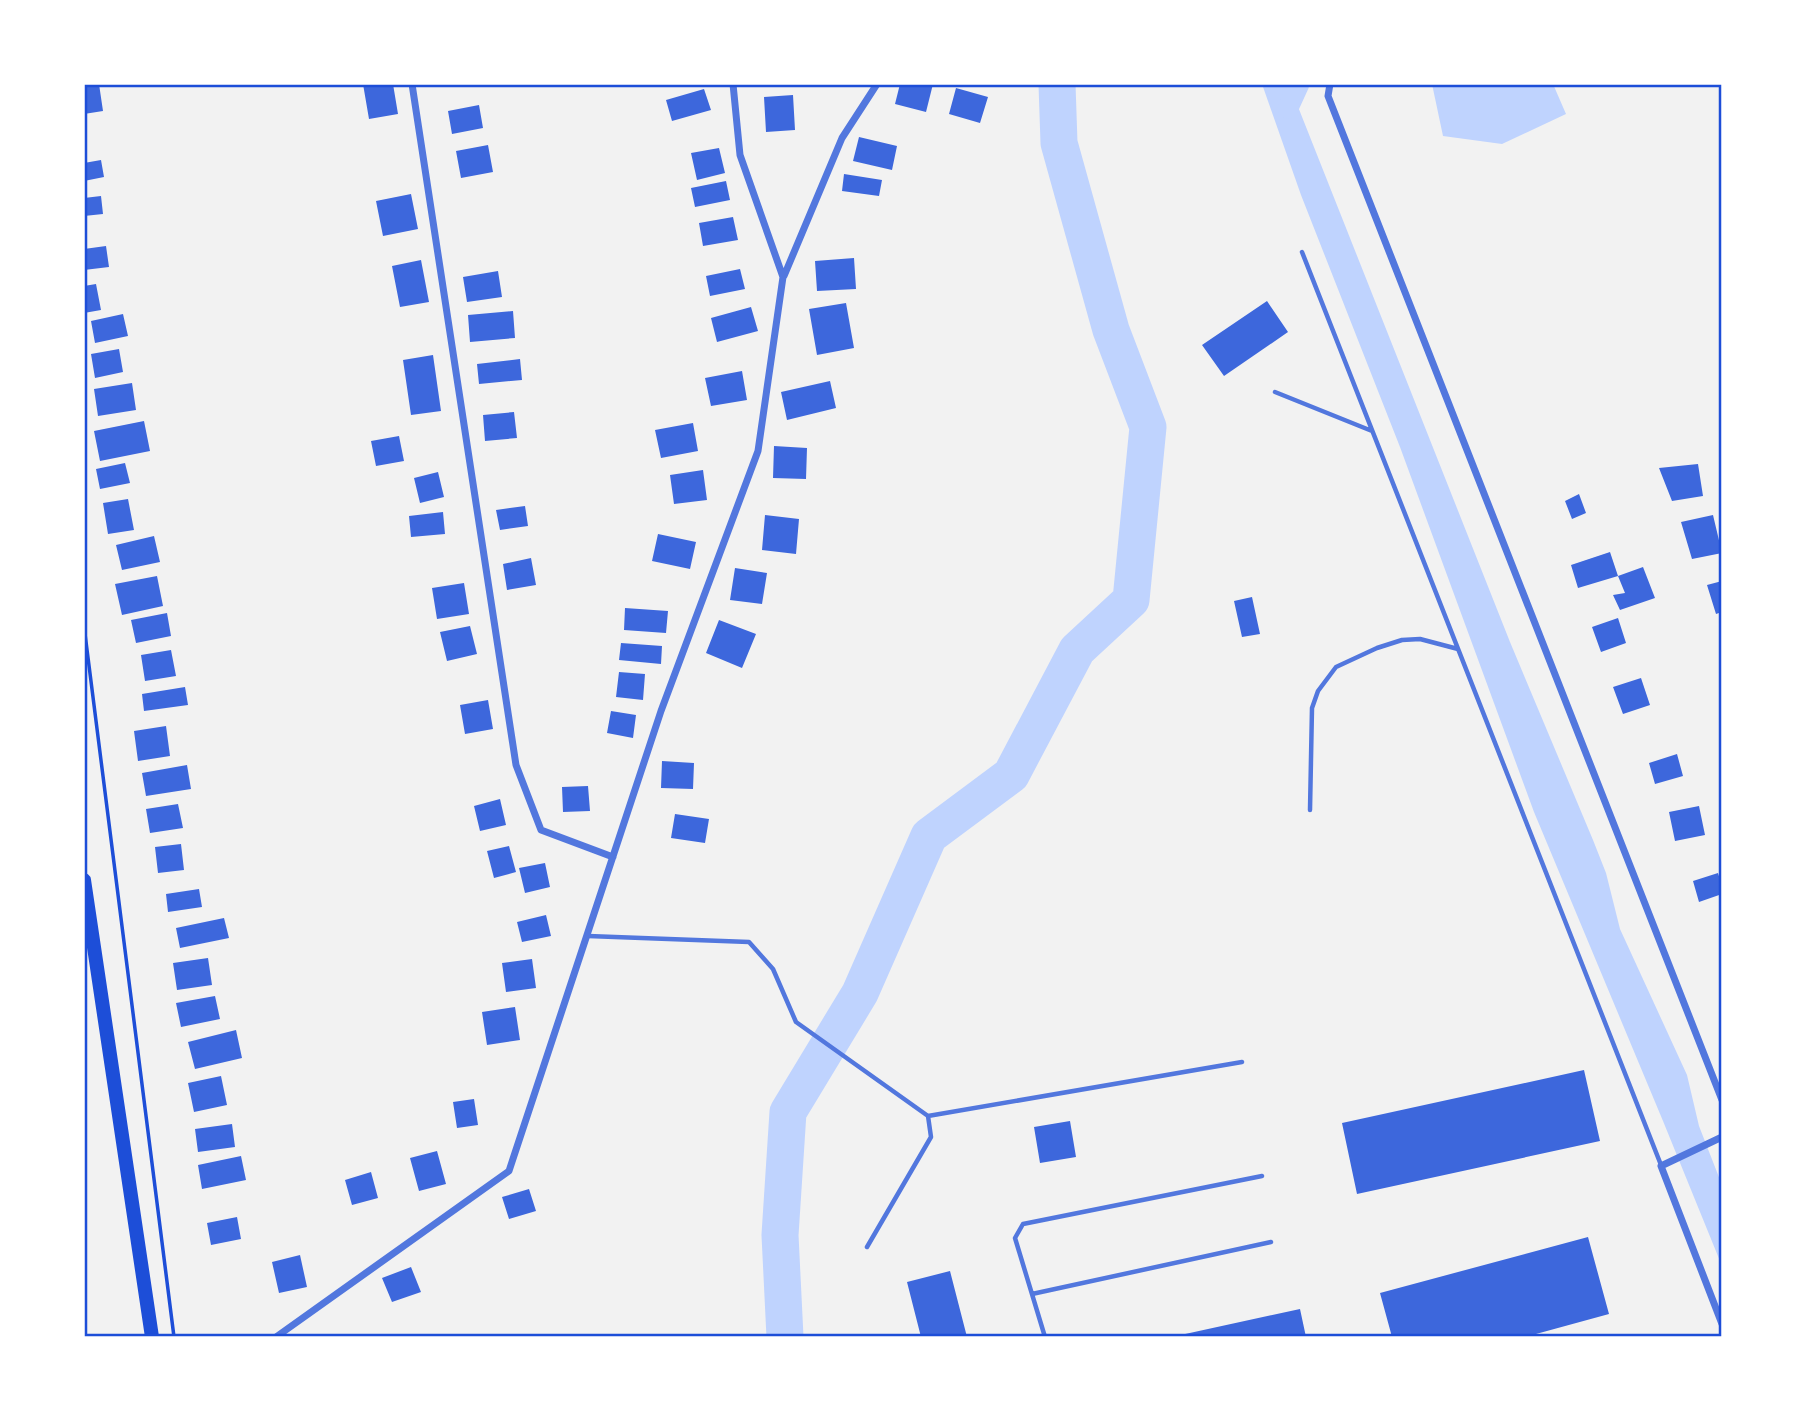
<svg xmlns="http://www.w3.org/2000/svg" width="1806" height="1421" viewBox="0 0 1806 1421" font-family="'Exo 2',sans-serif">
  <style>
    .water { fill: #bfd3fe }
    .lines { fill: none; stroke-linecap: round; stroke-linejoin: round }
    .canal { stroke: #bfd3fe; stroke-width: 21 }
    .river { stroke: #bfd3fe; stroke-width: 37 }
    .building { fill: #3d67dc }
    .path { stroke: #1d4ed8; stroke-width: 3.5 }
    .service { stroke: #5277de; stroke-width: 4.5 }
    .minor { stroke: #5277de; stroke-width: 7 }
    .primary { stroke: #1d4ed8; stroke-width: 14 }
    .neatline { fill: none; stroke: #1d4ed8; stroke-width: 2.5 }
  </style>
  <rect width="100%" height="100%" fill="#f2f2f2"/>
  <!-- water -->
  <path class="water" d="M 1262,84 L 1289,84 L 1510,642 L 1593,840 L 1606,873 L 1620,929 L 1687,1075 L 1699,1126 L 1722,1185 L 1722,1266 L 1663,1121 L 1534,812 L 1400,447 L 1301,195 Z
    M 1432,84 L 1553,84 L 1566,114 L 1502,144 L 1443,136 Z"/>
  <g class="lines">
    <!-- canal -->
    <path class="canal" d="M 1288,108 L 1299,84"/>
    <!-- river -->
    <path class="river" d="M 785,1337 L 780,1235 L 788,1112 L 860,993 L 929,836 L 1011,775 L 1077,650 L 1131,600 L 1148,427 L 1111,330 L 1059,143 L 1057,84"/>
  </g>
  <!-- building -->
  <path class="building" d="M 99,84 L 103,111 L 84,114 L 84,85 Z
    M 363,84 L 393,84 L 398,114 L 369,119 Z
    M 900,84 L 933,84 L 926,112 L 895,104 Z
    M 956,88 L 988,97 L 980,123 L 949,114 Z
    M 704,89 L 711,110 L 672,121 L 666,100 Z
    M 793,95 L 795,130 L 766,132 L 764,97 Z
    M 479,105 L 483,128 L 452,134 L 448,111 Z
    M 859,137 L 897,146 L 892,170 L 853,161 Z
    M 488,145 L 493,172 L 461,178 L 456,151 Z
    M 719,148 L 725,173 L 697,180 L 691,153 Z
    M 101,160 L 104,177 L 84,181 L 84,163 Z
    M 844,174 L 882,180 L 879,196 L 842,191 Z
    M 726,181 L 730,200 L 695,207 L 691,188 Z
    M 411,194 L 418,229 L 383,236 L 376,201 Z
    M 101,196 L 103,214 L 84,216 L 84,198 Z
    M 733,217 L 738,240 L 703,246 L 699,223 Z
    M 106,246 L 109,267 L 84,270 L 84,249 Z
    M 854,258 L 856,289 L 817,291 L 815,261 Z
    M 421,260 L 429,302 L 400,307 L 392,266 Z
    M 740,269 L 745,289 L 710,296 L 706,276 Z
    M 498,271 L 502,297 L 467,302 L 463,277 Z
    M 96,284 L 101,310 L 84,313 L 84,286 Z
    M 1267,301 L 1288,332 L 1224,376 L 1202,345 Z
    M 846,303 L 854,348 L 817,355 L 809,309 Z
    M 751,307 L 758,331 L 717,342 L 711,318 Z
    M 513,311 L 515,338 L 470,342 L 468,315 Z
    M 123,314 L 128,336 L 95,343 L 91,321 Z
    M 119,349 L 123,372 L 95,378 L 91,354 Z
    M 433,355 L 441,411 L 411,415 L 403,360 Z
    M 520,359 L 522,380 L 479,384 L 477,364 Z
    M 742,371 L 747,400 L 711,406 L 705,378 Z
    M 830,381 L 836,408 L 787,420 L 781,392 Z
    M 132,383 L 136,410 L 98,416 L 94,389 Z
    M 514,412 L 517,438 L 485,441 L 483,415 Z
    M 144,421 L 150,451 L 100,461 L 94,431 Z
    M 693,423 L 698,451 L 661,458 L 655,430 Z
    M 399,436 L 404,461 L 376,466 L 371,441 Z
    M 774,446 L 807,448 L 806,479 L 773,478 Z
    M 125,463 L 130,483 L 100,489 L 96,469 Z
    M 1698,464 L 1703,496 L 1672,501 L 1659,468 Z
    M 703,470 L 707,500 L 674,504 L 670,475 Z
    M 438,472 L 444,497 L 420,503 L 414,478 Z
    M 1579,494 L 1586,513 L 1572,519 L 1565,501 Z
    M 128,499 L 134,530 L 108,534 L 103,503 Z
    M 525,506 L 528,526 L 500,530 L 496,510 Z
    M 443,512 L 445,534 L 411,537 L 409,516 Z
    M 765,515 L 799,519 L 796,554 L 762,550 Z
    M 1713,515 L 1722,553 L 1692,559 L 1681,522 Z
    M 658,534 L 696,542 L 690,569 L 652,561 Z
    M 154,536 L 160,562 L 122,570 L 116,545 Z
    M 1610,552 L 1618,576 L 1578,588 L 1571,565 Z
    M 531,558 L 536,585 L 507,590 L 503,564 Z
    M 1643,567 L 1655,598 L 1620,610 L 1613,595 L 1625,593 L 1618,576 Z
    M 735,568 L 767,573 L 762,604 L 730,600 Z
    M 157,576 L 163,606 L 122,615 L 115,584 Z
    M 1722,581 L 1722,612 L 1716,614 L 1707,585 Z
    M 464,583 L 469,614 L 437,619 L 432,588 Z
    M 1252,597 L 1260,634 L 1242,637 L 1234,601 Z
    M 625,608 L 668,611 L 666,633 L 624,630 Z
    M 167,613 L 171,636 L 136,643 L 131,620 Z
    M 1618,618 L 1626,643 L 1601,652 L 1592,627 Z
    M 719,620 L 756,634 L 742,668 L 706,653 Z
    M 470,626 L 477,654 L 447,661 L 440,632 Z
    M 621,643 L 662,646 L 661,664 L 619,660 Z
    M 171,650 L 176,676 L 145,681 L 141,655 Z
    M 619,672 L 645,674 L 643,700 L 616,697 Z
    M 1641,678 L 1650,705 L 1623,714 L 1613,687 Z
    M 185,687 L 188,705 L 144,711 L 142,694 Z
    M 488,700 L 493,729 L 465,734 L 460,705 Z
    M 611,711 L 636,715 L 633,738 L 607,733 Z
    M 166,726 L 170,756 L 138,761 L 134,731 Z
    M 1677,754 L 1683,776 L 1655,784 L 1649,763 Z
    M 662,761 L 694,763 L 693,789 L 661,788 Z
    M 187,765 L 191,789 L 146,796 L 142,773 Z
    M 588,786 L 590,811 L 563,812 L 562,787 Z
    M 500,799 L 506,825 L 480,831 L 474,806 Z
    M 178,804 L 183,828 L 150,833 L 146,809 Z
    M 1699,806 L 1705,835 L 1675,841 L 1669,812 Z
    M 675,814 L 709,819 L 705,843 L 671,838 Z
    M 181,844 L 184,870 L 158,873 L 155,847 Z
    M 509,846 L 516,872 L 494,878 L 487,851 Z
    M 545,863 L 550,887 L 525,893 L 519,868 Z
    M 1718,873 L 1722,886 L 1722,894 L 1699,902 L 1693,881 Z
    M 199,889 L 202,907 L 168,912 L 166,894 Z
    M 546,915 L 551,936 L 522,942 L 517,922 Z
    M 224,918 L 229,938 L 180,948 L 176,928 Z
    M 208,958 L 212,985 L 177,990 L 173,963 Z
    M 532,959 L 536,988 L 506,992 L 502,963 Z
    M 215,996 L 220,1019 L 181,1027 L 176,1003 Z
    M 515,1007 L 520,1040 L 487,1045 L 482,1012 Z
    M 236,1030 L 242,1058 L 195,1069 L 188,1042 Z
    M 1584,1070 L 1600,1141 L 1357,1194 L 1342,1123 Z
    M 221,1076 L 227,1105 L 194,1112 L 188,1083 Z
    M 474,1099 L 478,1125 L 457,1128 L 453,1102 Z
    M 1070,1121 L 1076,1157 L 1040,1163 L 1034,1127 Z
    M 232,1124 L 235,1147 L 198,1152 L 195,1129 Z
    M 437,1151 L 446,1184 L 419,1191 L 410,1158 Z
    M 241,1156 L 246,1180 L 202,1189 L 198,1165 Z
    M 371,1172 L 378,1198 L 352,1205 L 345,1180 Z
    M 529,1189 L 536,1211 L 509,1219 L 502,1197 Z
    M 237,1217 L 241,1239 L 211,1245 L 207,1223 Z
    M 1588,1237 L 1609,1314 L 1525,1337 L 1392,1337 L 1380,1293 Z
    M 300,1255 L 307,1287 L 279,1293 L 272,1262 Z
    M 411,1267 L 421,1292 L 392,1302 L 382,1278 Z
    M 950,1271 L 967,1337 L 921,1337 L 907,1282 Z
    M 1300,1309 L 1306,1337 L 1176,1337 L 1176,1336 Z"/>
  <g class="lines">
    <!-- path -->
    <path class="path" d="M 84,626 L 174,1337"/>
    <!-- service -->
    <path class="service" d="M 1302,252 L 1661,1165
      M 1275,392 L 1372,431
      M 1310,810 L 1312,708 L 1318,691 L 1336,667 L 1377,648 L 1402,640 L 1420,639 L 1458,649
      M 588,936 L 749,942 L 773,969 L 796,1022 L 928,1116 L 931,1137 L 867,1247
      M 928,1116 L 1242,1062
      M 1032,1294 L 1271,1242
      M 1045,1337 L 1015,1238 L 1023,1224 L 1262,1176"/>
    <!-- minor -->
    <path class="minor" d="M 412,84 L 516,765 L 541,830 L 613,857
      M 1330,84 L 1328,96 L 1722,1100
      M 784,276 L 842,138 L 877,84
      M 1722,1137 L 1661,1166 L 1722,1324
      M 276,1337 L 509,1171 L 661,711 L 758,451 L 783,277 L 740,155 L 733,84"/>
    <!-- primary -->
    <path class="primary" d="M 84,880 L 152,1337"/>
  </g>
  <!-- border -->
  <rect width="1806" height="1421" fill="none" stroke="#ffffff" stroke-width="172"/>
  <rect x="86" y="86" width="1634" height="1249" class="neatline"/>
</svg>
